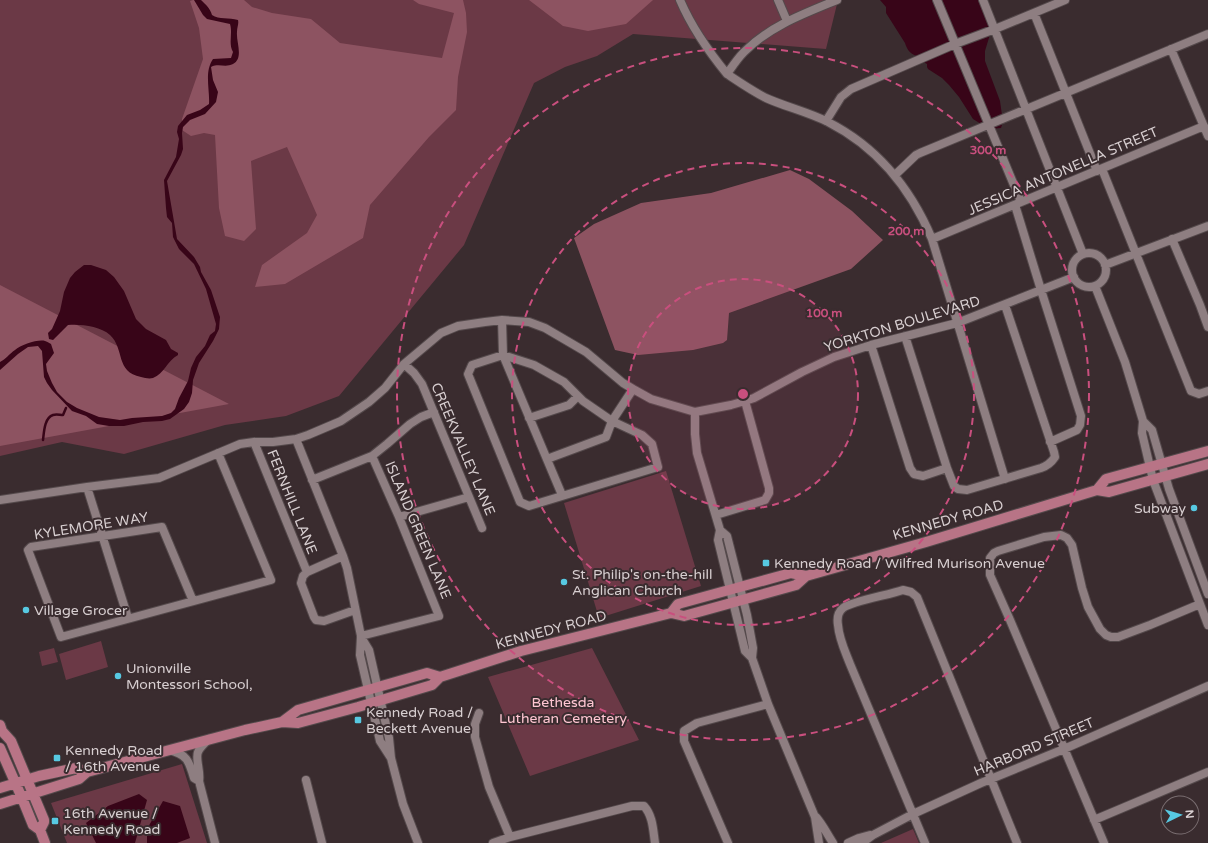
<svg xmlns="http://www.w3.org/2000/svg" width="1208" height="843" viewBox="0 0 1208 843" font-family="'Varela Round',sans-serif">
  <style>
    .green { fill: #6b3946 }
    .forest { fill: #8d5361 }
    .water { fill: #380518 }
    .lines { fill: none; stroke-linecap: round; stroke-linejoin: round }
    .stream { stroke: #380518; stroke-width: 2.5 }
    .minor-casing { stroke: #54494b; stroke-width: 10 }
    .major-casing { stroke: #54494b; stroke-width: 12 }
    .minor { stroke: #8e7e81; stroke-width: 8 }
    .major { stroke: #b87486; stroke-width: 10 }
    .ring { fill: none; stroke: #c94f7e; stroke-width: 2; stroke-dasharray: 7 5 }
    .poi-dot { fill: #57c9e2; stroke: #3a2c2f; stroke-width: 1.5 }
    .labels { text-anchor: middle; dominant-baseline: central; stroke-width: 4; stroke-linejoin: round; paint-order: stroke }
    .street-label { font-size: 14px; fill: #d8cfd1; stroke: #3a2c2f }
    .poi-label { font-size: 14px; fill: #d8cfd1; stroke: #3a2c2f; text-anchor: start }
    .park-label { font-size: 14px; fill: #ffc6d2; stroke: #3a2c2f }
    .centre { fill: #c94f7e; stroke: #3a2c2f; stroke-width: 2 }
    .ring-label { font-size: 12px; text-anchor: middle; font-weight: bold; fill: #c94f7e; stroke: #3a2c2f; stroke-width: 4; stroke-linejoin: round; paint-order: stroke }
  </style>
  <rect width="100%" height="100%" fill="#3a2c2f"/>
  <!-- green -->
  <path class="green" d="M 0,0 L 838,0 L 826,49 L 633,34 L 597,56 L 565,67 L 534,83 L 464,245 L 339,396 L 286,416 L 225,425 L 124,454 L 62,442 L 0,456 Z
    M 666,471 L 701,586 L 599,618 L 564,503 Z
    M 101,641 L 108,667 L 66,680 L 59,654 Z
    M 54,648 L 58,662 L 42,666 L 39,652 Z
    M 592,648 L 639,740 L 530,776 L 488,677 Z
    M 182,764 L 207,843 L 67,843 L 51,803 Z
    M 913,829 L 919,843 L 881,843 Z"/>
  <!-- forest -->
  <path class="forest" d="M 193,0 L 244,0 L 252,7 L 272,13 L 311,19 L 340,43 L 442,58 L 454,13 L 419,4 L 413,0 L 463,0 L 466,13 L 467,32 L 458,77 L 456,110 L 429,137 L 370,205 L 363,238 L 285,284 L 255,287 L 262,265 L 307,233 L 317,215 L 287,147 L 251,161 L 256,229 L 244,241 L 225,236 L 219,208 L 215,135 L 204,133 L 191,136 L 182,130 L 182,119 L 203,59 L 199,28 L 190,1 Z
    M 529,0 L 653,0 L 626,24 L 588,31 L 563,26 Z
    M 790,170 L 809,179 L 852,211 L 883,240 L 851,269 L 729,313 L 727,340 L 723,343 L 693,350 L 638,355 L 615,350 L 574,238 L 594,224 L 641,203 L 711,193 Z
    M 0,285 L 229,404 L 0,446 Z"/>
  <!-- water -->
  <path class="water" d="M 194,0 L 201,0 C 206,5 210,8 212,15 C 219,20 229,17 238,20 C 239,24 237,27 237,32 C 236,42 244,58 233,64 C 225,68 219,63 211,67 L 213,80 L 218,92 L 216,102 L 205,114 L 190,120 L 183,127 L 182,133 L 183,149 L 181,155 L 167,181 L 177,239 L 194,257 L 200,267 L 201,272 L 211,290 L 220,317 L 219,329 L 213,341 L 199,363 L 193,380 L 192,393 L 189,402 L 184,409 L 170,419 L 162,421 L 143,422 L 124,426 L 109,426 L 97,424 L 86,416 L 72,411 L 52,390 L 47,383 L 44,377 L 42,351 L 38,346 L 28,347 L 18,354 L 0,370 L 0,362 C 6,359 9,354 15,350 C 21,345 38,339 45,341 C 48,342 49,343 51,344 L 54,353 L 46,364 L 47,371 L 52,383 L 57,392 L 67,402 L 77,408 L 99,417 L 120,420 L 132,418 L 162,416 L 171,413 L 175,409 L 179,398 L 188,381 L 191,368 L 196,357 L 205,346 L 210,335 L 215,331 L 216,324 L 206,289 L 194,264 L 179,249 L 173,237 L 172,223 L 167,217 L 166,208 L 164,180 L 176,157 L 179,139 L 177,132 L 178,126 L 187,115 L 200,110 L 209,104 C 210,90 204,72 213,59 L 231,58 L 233,52 C 228,43 233,34 230,24 L 207,19 L 203,15 Z
    M 880,0 L 983,0 L 991,31 L 985,51 L 985,61 L 1000,101 L 1003,122 L 1001,128 L 989,129 L 973,119 L 959,97 L 949,85 L 942,78 L 928,69 L 927,67 L 927,64 L 920,60 L 918,56 C 911,55 907,50 905,43 L 886,13 L 886,7 Z
    M 84,265 L 91,265 L 106,270 L 114,277 L 124,291 L 136,319 L 146,329 L 166,340 L 171,349 L 178,353 L 178,355 C 167,361 164,374 153,378 C 149,379 145,378 141,377 C 115,372 125,349 110,335 C 100,326 81,324 68,325 L 53,340 L 49,339 L 48,333 L 52,329 L 60,311 L 64,292 L 70,278 L 75,272 Z
    M 139,794 L 147,800 L 135,843 L 96,843 L 86,823 L 108,806 Z
    M 163,801 L 180,806 L 190,838 L 177,843 L 147,843 L 147,829 Z"/>
  <g class="lines">
    <!-- stream -->
    <path class="stream" d="M 43,440 C 44,433 44,418 53,415 C 56,414 60,415 63,415 L 66,408"/>
    <defs>
      <path id="minor" d="M 680,0 C 691,26 709,52 727,74
        M 778,0 L 787,21
        M 837,0 C 803,14 770,26 744,52 C 737,59 732,67 727,74 C 739,82 752,91 766,98 C 786,107 808,112 828,122 C 877,147 911,189 932,239 L 1005,479
        M 937,0 L 1021,202
        M 983,0 L 1083,254
        M 1034,13 L 1097,171
        M 1171,49 L 1208,136
        M 826,121 L 841,97 L 851,89 L 955,44 L 995,29 L 1065,0
        M 1102,169 L 1191,391 L 1199,394 L 1208,391
        M 895,175 L 916,155 L 920,153 L 1208,34
        M 1015,205 L 1041,290 L 1081,416 L 1080,425 L 1077,430 L 1050,442
        M 932,239 L 1204,126
        M 1172,239 L 1200,305 L 1208,327
        M1072 270a17 17 0 1 1 34 0a17 17 0 1 1-34 0Z
        M 1105,265 L 1208,226
        M 1095,286 L 1125,362 L 1143,421 L 1142,433 L 1153,480 L 1208,625
        M 502,320 L 503,355 L 562,495
        M 905,336 L 947,468 L 954,486 L 958,489 L 967,490 L 1041,468 C 1047,466 1051,463 1055,457 L 1054,452 L 1005,305
        M 871,345 L 910,468 L 914,474 L 923,476 L 947,468
        M 503,355 L 534,365 L 564,382 L 583,401 L 612,421 L 642,435 L 652,444 L 658,467 L 529,506 L 520,502 L 468,374 L 472,365 Z
        M 404,364 L 414,373 L 422,384 L 482,528
        M 695,412 L 695,434 L 697,453 L 720,530 L 718,540 L 745,651 L 752,658 L 768,704 L 815,817 L 819,843
        M 529,418 L 569,405 L 578,396
        M 1143,421 L 1152,430 L 1169,489 L 1208,594
        M 296,439 L 343,556 L 347,568 L 361,636 L 360,655 L 380,741 L 391,758
        M 254,442 L 307,572
        M 547,459 L 606,437 L 612,421 L 633,389
        M 312,480 L 372,456 L 387,444 L 410,424 L 421,417 L 434,412
        M 87,487 L 128,618
        M 0,500 L 87,487 L 159,478 L 240,444 L 254,442 L 273,442 L 296,439 L 308,435 L 341,421 L 369,402 L 385,388 L 404,364 L 441,333 L 458,326 L 485,322 L 502,320 L 529,322 L 545,328 L 586,352 L 623,383 L 633,389 L 651,399 L 695,412 L 731,405 L 745,401 L 754,398 L 802,372 L 834,357 L 871,345 L 957,323 L 1074,277
        M 716,515 L 765,500 L 769,493 L 769,488 L 745,401
        M 399,517 L 469,497
        M 720,530 L 727,536 L 747,615 L 753,648 L 752,658
        M 343,556 L 307,572 L 303,576 L 301,583 L 314,617 L 316,620 L 324,621 L 355,610
        M 193,601 L 162,527 L 31,547 L 28,550 L 61,637 L 271,580 L 218,453
        M 361,636 L 439,616 L 399,517 L 372,456
        M 361,637 L 369,650 L 389,738 L 391,758 L 403,804 L 418,843
        M 479,713 L 475,724 L 475,737 L 489,787 L 510,837
        M 209,739 C 205,743 200,747 198,752 C 195,759 201,772 199,781 L 215,843
        M 169,750 C 187,754 189,761 194,778 L 199,781
        M 306,780 L 322,843
        M 816,817 C 823,825 827,834 833,843
        M 1094,820 L 1208,772
        M 493,843 L 510,837 L 632,806 L 644,806 C 653,816 653,830 655,843
        M 728,843 L 684,741 L 684,731 L 697,723 L 768,704
        M 848,843 L 859,838 L 870,835
        M 862,843 L 873,835 L 913,814 L 981,783 L 1064,749 L 1208,686
        M 925,843 L 850,664 C 845,651 839,639 838,625 C 837,619 838,612 843,608 C 852,601 889,595 903,590 L 911,592 L 917,597 L 1017,843
        M 1104,843 L 1010,620 L 990,575 L 990,558 L 994,553 L 998,551 L 1044,537 L 1061,535 L 1067,538 L 1072,545 L 1082,588 L 1088,607 L 1100,629 L 1106,635 L 1111,637 L 1118,637 L 1150,625 L 1200,604"/>
      <path id="major" d="M 1097,490 L 1106,479 L 1208,451
        M 671,613 L 678,604 L 791,573 L 806,576
        M 282,722 L 298,710 L 427,673 L 440,677
        M 0,725 L 2,731 L 11,741 L 44,820 L 44,822 L 40,830
        M 0,748 L 22,798 L 33,825 L 40,830 L 45,843
        M 0,788 L 39,776 L 76,768 L 87,772
        M 0,804 L 79,779 L 87,772 L 245,730 L 282,722 L 298,723 L 358,707 L 432,685 L 440,677 L 521,651 L 671,613 L 684,616 L 796,585 L 806,576 L 926,542 L 1097,490 L 1109,492 L 1208,464"/>
    </defs>
    <!-- minor casing -->
    <use href="#minor" class="minor-casing"/>
    <!-- major casing -->
    <use href="#major" class="major-casing"/>
    <!-- minor -->
    <use href="#minor" class="minor"/>
    <!-- major -->
    <use href="#major" class="major"/>
  </g>
  <!-- distance rings -->
  <circle cx="743" cy="394" r="115" fill="#c94f7e" fill-opacity=".12"/>
  <g class="ring">
    <circle cx="743" cy="394" r="115"/>
    <circle cx="743" cy="394" r="231"/>
    <circle cx="743" cy="394" r="346"/>
  </g>
  <!-- markers -->
  <g class="poi-dot">
    <circle cx="1194" cy="508" r="4"/>
    <rect x="762" y="559" width="8" height="8" rx="2"/>
    <circle cx="564" cy="582" r="4"/>
    <circle cx="26" cy="610" r="4"/>
    <circle cx="118" cy="676" r="4"/>
    <rect x="354" y="716" width="8" height="8" rx="2"/>
    <rect x="53" y="754" width="8" height="8" rx="2"/>
    <rect x="51" y="817" width="8" height="8" rx="2"/>
  </g>
  <g class="labels">
    <!-- street labels -->
    <g class="street-label">
      <text transform="translate(1063 171) rotate(-23)">JESSICA ANTONELLA STREET</text>
      <text transform="translate(902 324) rotate(-17)">YORKTON BOULEVARD</text>
      <text transform="translate(463 449) rotate(67)">CREEKVALLEY LANE</text>
      <text transform="translate(292 502) rotate(68)">FERNHILL LANE</text>
      <text transform="translate(948 520) rotate(-16)">KENNEDY ROAD</text>
      <text transform="translate(91 526) rotate(-9)">KYLEMORE WAY</text>
      <text transform="translate(418 530) rotate(67)">ISLAND GREEN LANE</text>
      <text transform="translate(551 630) rotate(-15)">KENNEDY ROAD</text>
      <text transform="translate(1034 747) rotate(-23)">HARBORD STREET</text>
    </g>
    <!-- poi labels -->
    <g class="poi-label">
      <text x="1186" y="508" text-anchor="end">Subway</text>
      <text x="774" y="563">Kennedy Road / Wilfred Murison Avenue</text>
      <text x="572" y="574">St. Philip's on-the-hill<tspan x="572" dy="16">Anglican Church</tspan></text>
      <text x="34" y="610">Village Grocer</text>
      <text x="126" y="668">Unionville<tspan x="126" dy="16">Montessori School,</tspan></text>
      <text x="366" y="712">Kennedy Road /<tspan x="366" dy="16">Beckett Avenue</tspan></text>
      <text x="65" y="750">Kennedy Road<tspan x="65" dy="16">/ 16th Avenue</tspan></text>
      <text x="63" y="813">16th Avenue /<tspan x="63" dy="16">Kennedy Road</tspan></text>
    </g>
    <!-- park labels -->
    <g class="park-label">
      <text x="563" y="702">Bethesda<tspan x="563" dy="16">Lutheran Cemetery</tspan></text>
    </g>
  </g>
  <circle cx="743" cy="394" r="6" class="centre"/>
  <g class="ring-label">
    <text x="988" y="154">300 m</text>
    <text x="906" y="235">200 m</text>
    <text x="824" y="317">100 m</text>
  </g>
  <!-- north arrow -->
  <g transform="translate(1180 815) rotate(85)"><circle r="19" fill="#3a2c2f" stroke="#796d70"/>
  <path d="M0-3L7 15L0 10L-7 15Z" fill="#57c9e2"/>
  <text y="-6" font-size="11" font-weight="bold" text-anchor="middle" fill="#d8cfd1">N</text>
  </g>
</svg>
